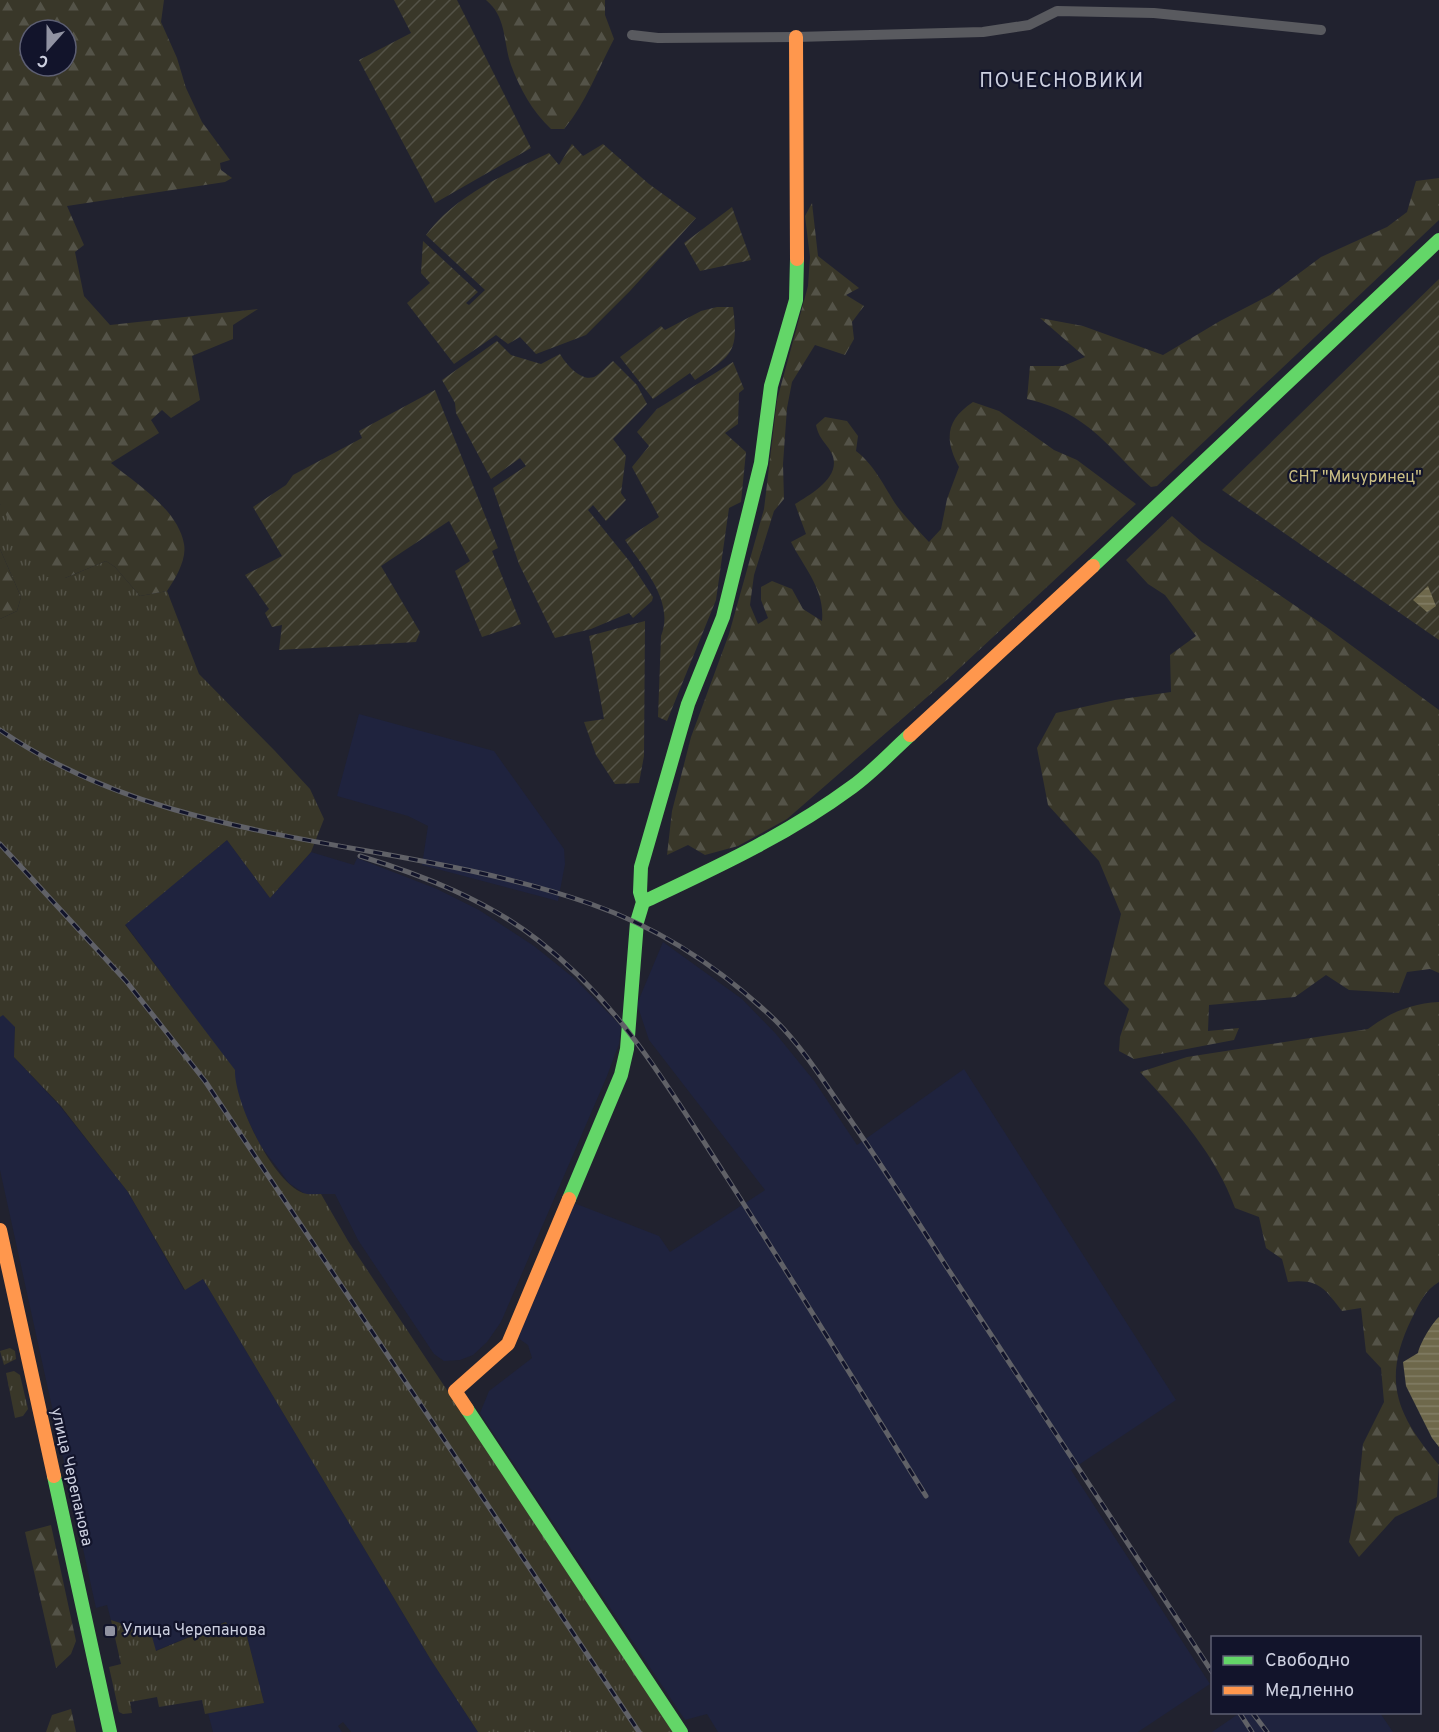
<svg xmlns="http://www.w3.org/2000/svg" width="1439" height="1732" viewBox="0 0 1439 1732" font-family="Overpass,sans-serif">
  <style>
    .built { fill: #1f233e }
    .grass { fill: url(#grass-tufts) }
    .forest { fill: url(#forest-firs); fill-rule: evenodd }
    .garden { fill: url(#garden-furrows) }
    .water { fill: url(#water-rules) }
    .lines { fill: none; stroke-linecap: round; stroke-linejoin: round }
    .street { stroke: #595a5f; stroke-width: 10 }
    .fast { stroke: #63d668; stroke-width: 14 }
    .slow { stroke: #ff974d; stroke-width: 14 }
    .rail-casing { stroke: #606167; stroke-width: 5 }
    .rail { stroke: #12142b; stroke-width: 3; stroke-dasharray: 9; stroke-linecap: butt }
    .poi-dot { fill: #9193a2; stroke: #12142b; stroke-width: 2 }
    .labels { text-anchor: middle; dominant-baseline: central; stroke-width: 4.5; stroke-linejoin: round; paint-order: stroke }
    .park-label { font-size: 16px; fill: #cdc185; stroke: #12142b }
    .street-label { font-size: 16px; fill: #cdd0e0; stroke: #12142b }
    .poi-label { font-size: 16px; fill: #cdd0e0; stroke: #12142b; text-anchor: start }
    .quarter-label { font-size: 20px; letter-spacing: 1.5px; fill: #cdd0e0; stroke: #12142b }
  </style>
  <defs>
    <pattern id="grass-tufts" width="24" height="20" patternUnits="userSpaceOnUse" patternTransform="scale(1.5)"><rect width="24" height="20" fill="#393729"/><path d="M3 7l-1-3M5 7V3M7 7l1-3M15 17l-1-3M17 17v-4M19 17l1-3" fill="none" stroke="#545348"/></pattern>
    <pattern id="forest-firs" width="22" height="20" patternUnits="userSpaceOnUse" patternTransform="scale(1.5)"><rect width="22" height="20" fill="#393729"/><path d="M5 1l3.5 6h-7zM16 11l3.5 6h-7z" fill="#545348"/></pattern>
    <pattern id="garden-furrows" width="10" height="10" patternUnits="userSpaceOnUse" patternTransform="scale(1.5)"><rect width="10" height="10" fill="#393729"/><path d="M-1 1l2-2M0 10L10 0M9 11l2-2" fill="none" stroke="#545348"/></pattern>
    <pattern id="water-rules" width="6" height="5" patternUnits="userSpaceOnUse" patternTransform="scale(1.5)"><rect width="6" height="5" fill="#6e684b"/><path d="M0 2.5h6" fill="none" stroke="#827d65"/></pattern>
  </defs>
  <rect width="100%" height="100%" fill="#21222f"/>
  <!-- built -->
  <path class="built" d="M 359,714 L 494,751 L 564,849 L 565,864 L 558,901 L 422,865 L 428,826 L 408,816 L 337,796 Z
    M 227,840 L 270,898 L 311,852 L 354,865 L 357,858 L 437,889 L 479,910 L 534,946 L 575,979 L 621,1026 L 619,1044 L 607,1076 L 501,1322 L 487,1342 L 473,1355 L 460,1360 L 444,1361 L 434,1354 L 358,1240 L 335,1194 L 305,1194 L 289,1183 L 260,1145 L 242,1108 L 234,1086 L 234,1070 L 125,924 Z
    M 663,942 L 742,999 L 776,1034 L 815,1082 L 857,1145 L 964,1069 L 1176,1400 L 1071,1470 L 1210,1684 L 1138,1732 L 718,1732 L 707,1714 L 685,1720 L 480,1413 L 489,1391 L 532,1358 L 528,1345 L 518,1338 L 574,1203 L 659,1236 L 670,1252 L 765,1190 L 649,1040 L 637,1004 Z
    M 2,1014 L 15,1026 L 14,1057 L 59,1105 L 128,1192 L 184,1290 L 203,1279 L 431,1660 L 478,1732 L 351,1732 L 343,1722 L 338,1726 L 342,1732 L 213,1732 L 208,1713 L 264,1703 L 245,1629 L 232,1633 L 225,1622 L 155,1651 L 151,1633 L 111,1620 L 107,1605 L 96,1608 L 0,1170 L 0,1017 Z
    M 1241,1712 L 1380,1713 L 1393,1732 L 1212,1732 Z"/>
  <!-- grass -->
  <path class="grass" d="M 0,504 L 65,578 L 106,561 L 115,567 L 140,596 L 167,591 L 199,674 L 275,751 L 310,789 L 324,819 L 311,852 L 270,898 L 227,840 L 125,925 L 235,1070 C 234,1101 272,1181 303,1193 C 308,1195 315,1194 321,1194 L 348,1241 L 674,1732 L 478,1732 L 431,1660 L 203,1279 L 185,1290 L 128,1192 L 60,1105 L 14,1057 L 15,1027 L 3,1015 L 0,1017 L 0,619 L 17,611 L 21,597 L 0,549 Z
    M 10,1348 L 15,1351 L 16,1359 L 4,1365 L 0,1351 Z
    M 14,1371 L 20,1375 L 28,1409 L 23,1416 L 15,1418 L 6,1373 Z
    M 111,1620 L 151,1633 L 156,1651 L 226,1622 L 232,1633 L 245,1629 L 264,1703 L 205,1714 L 202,1700 L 159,1707 L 157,1697 L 130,1702 L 132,1713 L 123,1714 L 119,1712 L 109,1667 L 121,1664 Z"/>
  <!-- forest -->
  <path class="forest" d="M 0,0 L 164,0 L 161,22 L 177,58 L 186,88 L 202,122 L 230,160 L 220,163 L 221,170 L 232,178 L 225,182 L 67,206 L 84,245 L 75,252 L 84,296 L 110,325 L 258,309 L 233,325 L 233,339 L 192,356 L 200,400 L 171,418 L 162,410 L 151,420 L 159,433 L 111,463 C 135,483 178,509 184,544 C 187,560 175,579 167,591 L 140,596 L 115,567 L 106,561 L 65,578 L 47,577 L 23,546 L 0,504 ZM 30,30 L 66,30 L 66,66 L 30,66 Z
    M 486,0 L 605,0 L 605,15 L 614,39 C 598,69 586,103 564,129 L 551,129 C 532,111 520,89 511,65 C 503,42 507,17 486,0 Z
    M 1439,178 L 1439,220 L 1157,486 L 1151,487 C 1105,446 1091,414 1027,399 L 1030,366 L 1063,366 L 1085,357 L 1040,318 L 1083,326 L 1163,355 L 1220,321 L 1270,295 L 1321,257 L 1387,227 L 1407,212 L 1416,181 Z
    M 812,203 L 818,256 L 859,288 L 846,295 L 864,306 L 852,322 L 854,339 L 845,355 L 815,345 L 792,382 L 787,408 L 783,464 L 784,499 L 774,511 L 754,575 L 750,605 L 758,624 L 768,618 L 761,600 L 761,587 L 772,581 L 792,589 L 803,609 L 822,621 C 825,589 804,568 791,542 L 806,534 L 795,504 C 811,494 842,477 832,454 C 827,443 819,440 816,425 L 825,417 L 847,421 L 858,436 L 856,451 C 877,467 885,490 900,510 C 909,521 919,531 929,542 L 941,529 L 947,499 L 959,467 C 944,439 946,420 973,402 L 999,411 L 1054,450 L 1077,460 L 1136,504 L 949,678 L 787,819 L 738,846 L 705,855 L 688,845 L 667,855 L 672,811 L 691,737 L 729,634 L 764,509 L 777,400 L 808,286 L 810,257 L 805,216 Z
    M 1172,516 L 1202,542 L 1325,626 L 1439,710 L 1439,973 L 1430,969 L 1407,972 L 1399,993 L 1349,990 L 1326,975 L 1295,997 L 1209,1005 L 1208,1031 L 1239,1028 L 1234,1040 L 1134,1059 L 1119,1051 L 1120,1037 L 1129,1009 L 1104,984 L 1121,914 L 1099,861 L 1048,805 L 1037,748 L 1056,713 L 1115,700 L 1171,692 L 1170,655 L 1196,636 L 1165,595 L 1148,584 L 1126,560 Z
    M 0,549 L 21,597 L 17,611 L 0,619 Z
    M 1439,1002 L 1439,1282 C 1424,1291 1420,1303 1412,1318 C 1381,1381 1397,1415 1439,1465 L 1437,1497 L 1395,1517 L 1359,1557 L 1349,1542 L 1357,1502 L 1363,1444 L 1384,1402 L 1381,1368 L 1366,1352 L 1361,1308 L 1342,1311 C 1325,1289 1319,1278 1288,1282 L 1282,1259 L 1266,1248 L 1259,1217 L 1235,1208 C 1216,1155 1178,1113 1140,1072 L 1187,1057 L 1368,1029 C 1389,1013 1412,1003 1439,1002 Z
    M 51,1525 L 76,1641 L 71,1654 L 56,1668 L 25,1532 Z
    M 71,1709 L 76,1732 L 46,1732 L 52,1715 Z"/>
  <!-- garden -->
  <path class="garden" d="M 394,0 L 457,0 L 531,148 L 435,203 L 359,60 L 411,33 Z
    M 572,144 L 583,156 L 603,144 L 649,184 L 696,218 L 630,291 L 586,335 L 536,354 L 520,337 L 508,344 L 496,335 L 454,364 L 407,303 L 430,283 L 421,273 L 423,241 L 478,292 L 466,303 L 469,305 L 485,290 L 426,235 C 455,195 506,174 549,153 L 559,165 Z
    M 732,207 L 751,260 L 700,271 L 684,243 Z
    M 1439,279 L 1439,640 L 1222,490 Z
    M 717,307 L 733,307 C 739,353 732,355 695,380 L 690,373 L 653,399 L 620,357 L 661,326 L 665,330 L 701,311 Z
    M 497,341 L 511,355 L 541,364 L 560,354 C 565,363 581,382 594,377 C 600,374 607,366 613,361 L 637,385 L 647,404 L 613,439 L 626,456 L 621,493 L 626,500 L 606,521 L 593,505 L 588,510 L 630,562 L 653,597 L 652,601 L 633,618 L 629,613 L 591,629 L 555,638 L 519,564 L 493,488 L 526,466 L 520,458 L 491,479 L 456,413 L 455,403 L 442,380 Z
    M 733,362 L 744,389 L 739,393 L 738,424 L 725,433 L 746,452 L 741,502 L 729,508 L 716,600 L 667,721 L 658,717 L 661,636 C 675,601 643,568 625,540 L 659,517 L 632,467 L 649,446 L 637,432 L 657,409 Z
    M 435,390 L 498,548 L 492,551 L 521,624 L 482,637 L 455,571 L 470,561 L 449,521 L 381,566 L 420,632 L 416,642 L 279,650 L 282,625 L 272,627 L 265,613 L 269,609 L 245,575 L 282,556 L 253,507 L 286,485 L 293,475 L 362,438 L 359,431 Z
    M 645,621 L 644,756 L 639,783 L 615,784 L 596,755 L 584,722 L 604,719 L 589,636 Z"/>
  <!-- water -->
  <path class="water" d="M 1428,586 L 1436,606 L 1427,612 L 1413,600 Z
    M 1439,1317 L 1439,1447 L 1432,1438 L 1406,1386 L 1403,1362 L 1418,1353 C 1420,1343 1432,1323 1439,1317 Z"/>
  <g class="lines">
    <!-- street -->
    <path class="street" d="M 632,35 L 658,38 L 796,37 L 983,32 L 1029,25 L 1057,11 L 1154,13 L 1321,30"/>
    <!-- fast -->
    <path class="fast" d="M 1093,566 L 1439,240
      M 643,902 L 640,892 L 641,867 L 688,704 L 723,617 L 761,463 L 771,386 L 796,300 L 797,259
      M 569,1199 L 621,1075 L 627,1049 L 637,922 L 643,902 C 715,868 787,835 852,787 C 873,772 891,752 910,735
      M 467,1409 L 681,1732
      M 54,1476 L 110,1732"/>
    <!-- slow -->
    <path class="slow" d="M 796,37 L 797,259
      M 910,735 L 1093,566
      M 0,1230 L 54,1476
      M 467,1409 L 455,1391 L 508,1344 L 569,1199"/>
    <defs>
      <path id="rail" d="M 0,730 C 176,851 396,835 591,904 C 662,929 722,969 776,1021 C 801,1046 820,1076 840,1105 C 878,1159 913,1214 948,1269 C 1035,1404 1125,1537 1212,1672
        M 0,844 L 126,981 L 205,1081 L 639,1732
        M 360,856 C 422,875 487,900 539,941 C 620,1004 667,1085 722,1170 C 791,1277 858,1387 926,1496
        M 1239,1712 L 1252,1732
        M 1252,1712 L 1267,1732"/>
    </defs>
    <!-- rail casing -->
    <use href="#rail" class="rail-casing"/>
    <!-- rail -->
    <use href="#rail" class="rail"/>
  </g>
  <!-- markers -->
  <rect class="poi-dot" x="104" y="1625" width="12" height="12" rx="3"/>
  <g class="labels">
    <!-- park labels -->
    <g class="park-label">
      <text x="1355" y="478">СНТ "Мичуринец"</text>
    </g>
    <!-- street labels -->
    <g class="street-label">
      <text transform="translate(71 1477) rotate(77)">улица Черепанова</text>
    </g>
    <!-- poi labels -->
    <g class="poi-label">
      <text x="122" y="1631">Улица Черепанова</text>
    </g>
    <!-- quarter labels -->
    <g class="quarter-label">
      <text x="1062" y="82">ПОЧЕСНОВИКИ</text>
    </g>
  </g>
  <!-- legend -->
  <rect x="1211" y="1636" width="210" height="78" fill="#12142b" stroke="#5d5f73" stroke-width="1.5"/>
  <rect x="1223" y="1656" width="30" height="9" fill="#63d668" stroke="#5d5f73" stroke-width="1.5"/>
  <text x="1265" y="1666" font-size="18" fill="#cdd0e0">Свободно</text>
  <rect x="1223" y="1686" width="30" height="9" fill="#ff974d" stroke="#5d5f73" stroke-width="1.5"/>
  <text x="1265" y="1696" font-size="18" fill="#cdd0e0">Медленно</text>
  <!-- north arrow -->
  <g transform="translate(48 48) rotate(201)"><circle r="28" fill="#12142b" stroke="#5d5f73" stroke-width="1.5"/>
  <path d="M0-4.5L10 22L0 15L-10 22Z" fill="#9193a2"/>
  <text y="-9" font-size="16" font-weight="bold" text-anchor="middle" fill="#cdd0e0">С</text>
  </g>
</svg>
